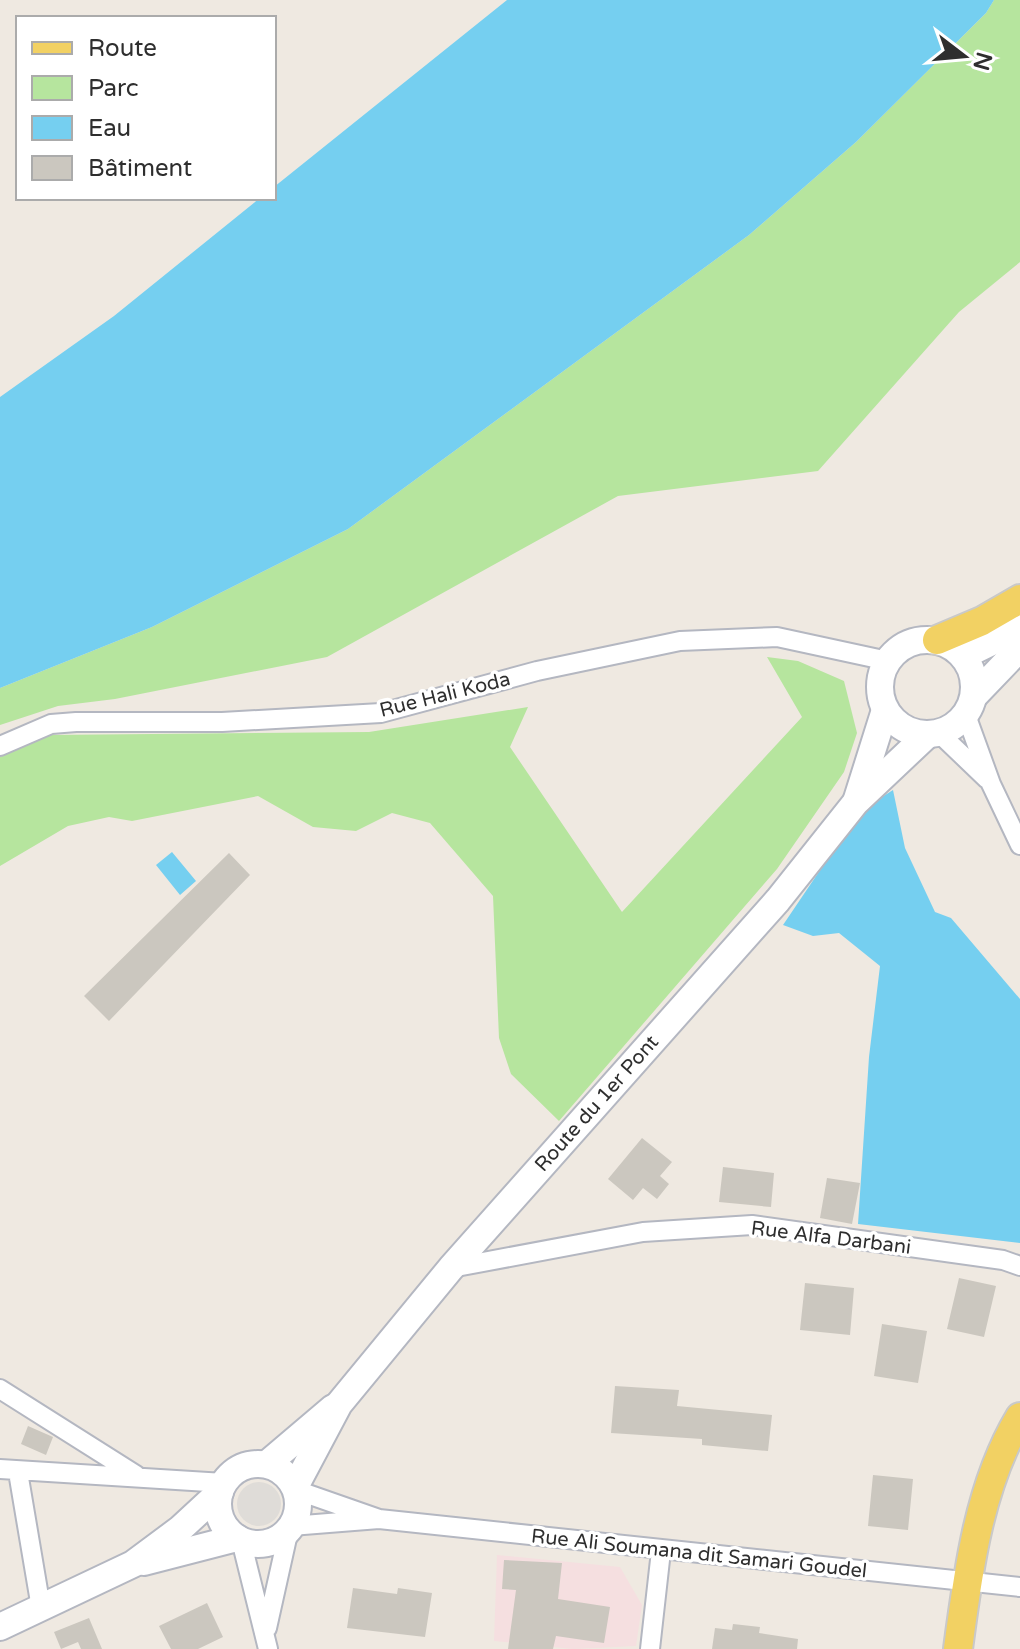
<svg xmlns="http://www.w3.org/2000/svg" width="1020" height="1649" viewBox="0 0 1020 1649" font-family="'Varela Round',sans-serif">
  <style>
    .medical { fill: #f5dfe0 }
    .green { fill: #b6e59e }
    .plaza { fill: #dfdcd8 }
    .water { fill: #75cff0 }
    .building { fill: #cbc7bf }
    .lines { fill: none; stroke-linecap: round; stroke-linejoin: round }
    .street-casing { stroke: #b4b7c1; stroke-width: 22 }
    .secondary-casing { stroke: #b4b7c1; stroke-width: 30 }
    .primary-casing { stroke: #c9c9c9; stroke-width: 32 }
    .street { stroke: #fff; stroke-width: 18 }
    .secondary { stroke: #fff; stroke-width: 26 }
    .primary { stroke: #f2d163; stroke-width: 28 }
    .labels { text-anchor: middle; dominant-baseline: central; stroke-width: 7; stroke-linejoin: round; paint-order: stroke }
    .street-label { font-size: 20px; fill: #2e2e2e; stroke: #fff }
  </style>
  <rect width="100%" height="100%" fill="#efe9e1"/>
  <!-- medical -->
  <path class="medical" d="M 497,1555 L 620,1567 L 642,1605 L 636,1646 L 573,1649 L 494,1641 Z"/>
  <!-- green -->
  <path class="green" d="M 994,0 L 1020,0 L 1020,262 L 959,312 L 818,471 L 618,496 L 327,657 L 115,699 L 58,706 L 0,725 L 0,688 L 152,627 L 348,529 L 749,235 L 856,142 L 986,13 Z
    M 767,657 L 798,661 L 844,681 L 857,733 L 844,772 L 777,869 L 559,1121 L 511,1074 L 499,1038 L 493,896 L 430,823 L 392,813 L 356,831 L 313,827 L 258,796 L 132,821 L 109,817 L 68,826 L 0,866 L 0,757 L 50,735 L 369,732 L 528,707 L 510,747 L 622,912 L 802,717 Z"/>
  <!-- plaza -->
  <path class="plaza" d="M237 1504a22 22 0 1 1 44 0a22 22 0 1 1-44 0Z"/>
  <!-- water -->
  <path class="water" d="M 507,0 L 994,0 L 986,13 L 856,142 L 749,235 L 348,529 L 152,627 L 0,688 L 0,397 L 114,316 L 260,198 L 274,198 L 274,187 Z
    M 893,790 L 905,848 L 935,912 L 951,918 L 1020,999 L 1020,1243 L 858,1224 L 869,1057 L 880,966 L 839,933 L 813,936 L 783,925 L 860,811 Z
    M 172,852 L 196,881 L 180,895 L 156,865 Z"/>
  <!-- building -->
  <path class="building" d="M 229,853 L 250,875 L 109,1021 L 84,996 Z
    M 642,1138 L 672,1162 L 660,1176 L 669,1184 L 657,1199 L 643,1188 L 633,1200 L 608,1179 Z
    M 723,1167 L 774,1173 L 771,1207 L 719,1202 Z
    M 827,1178 L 860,1183 L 852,1224 L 820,1218 Z
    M 959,1278 L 996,1286 L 984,1337 L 947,1329 Z
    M 805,1283 L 854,1288 L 850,1335 L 800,1330 Z
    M 882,1324 L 927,1331 L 918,1383 L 874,1376 Z
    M 615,1386 L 679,1390 L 677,1406 L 772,1415 L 768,1451 L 702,1445 L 702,1439 L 611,1433 Z
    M 28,1426 L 53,1437 L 46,1455 L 21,1444 Z
    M 873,1475 L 913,1479 L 908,1530 L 868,1526 Z
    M 504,1560 L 562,1563 L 558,1599 L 610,1607 L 604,1643 L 556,1636 L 553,1649 L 508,1649 L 516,1590 L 502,1589 Z
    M 353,1588 L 397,1594 L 398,1588 L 432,1593 L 425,1637 L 347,1628 Z
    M 207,1603 L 223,1637 L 198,1649 L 171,1649 L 159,1626 Z
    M 89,1618 L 102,1649 L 81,1649 L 78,1642 L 61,1649 L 54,1632 Z
    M 733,1624 L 760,1627 L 759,1633 L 798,1639 L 797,1649 L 712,1649 L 715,1628 L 732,1630 Z"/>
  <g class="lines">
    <defs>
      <path id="street" d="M 966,715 L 991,784 L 1020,845
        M 939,733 L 987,779
        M 0,746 L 51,724 L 76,722 L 222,722 L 381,713 L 537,671 L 680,641 L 777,637 L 888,661
        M 451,1268 L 643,1232 L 752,1225 L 1003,1260 L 1020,1266
        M 0,1389 L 136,1475
        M 0,1469 L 224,1483
        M 18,1472 L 41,1608
        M 296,1490 L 379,1519 L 1020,1587
        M 291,1526 L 379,1519
        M 241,1540 L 268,1649
        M 267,1628 L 289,1529
        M 650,1649 L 661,1551"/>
      <g id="secondary">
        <circle cx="927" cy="687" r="47"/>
        <path d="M 963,656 L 1020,628"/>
        <path d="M 974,696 L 1020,648"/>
        <path d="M 857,799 L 885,710"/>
        <path d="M 267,1464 L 333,1408"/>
        <circle cx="258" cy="1504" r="40"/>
        <path id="s1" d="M 295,1487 L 339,1404 L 451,1268 L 778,900 L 856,802 L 927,735"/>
        <path d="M 144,1562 L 237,1538"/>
        <path d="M 0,1627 L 133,1564 L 180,1529 L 220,1492"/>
      </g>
      <path id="primary" d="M 937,640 L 982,621 L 1020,599
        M 958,1649 C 968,1572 979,1485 1020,1417"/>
    </defs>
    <!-- street casing -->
    <use href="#street" class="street-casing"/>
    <!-- secondary casing -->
    <use href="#secondary" class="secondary-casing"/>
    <!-- primary casing -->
    <use href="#primary" class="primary-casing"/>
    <!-- street -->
    <use href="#street" class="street"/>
    <!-- secondary -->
    <use href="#secondary" class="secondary"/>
    <!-- primary -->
    <use href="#primary" class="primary"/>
  </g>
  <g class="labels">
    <!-- street labels -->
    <g class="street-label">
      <text transform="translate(445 695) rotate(-14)">Rue Hali Koda</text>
      <text stroke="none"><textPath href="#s1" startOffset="490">Route du 1er Pont</textPath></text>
      <text transform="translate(831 1238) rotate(7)">Rue Alfa Darbani</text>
      <text transform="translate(699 1554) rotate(6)">Rue Ali Soumana dit Samari Goudel</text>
    </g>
  </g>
  <!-- legend -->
  <rect x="16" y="16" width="260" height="184" fill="#ffffff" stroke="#ababab" stroke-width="2"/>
  <rect x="32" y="42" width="40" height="12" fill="#f2d163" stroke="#ababab" stroke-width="2"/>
  <text x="88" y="56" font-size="24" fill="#2e2e2e">Route</text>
  <rect x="32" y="76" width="40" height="24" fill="#b6e59e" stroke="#ababab" stroke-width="2"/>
  <text x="88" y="96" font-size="24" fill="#2e2e2e">Parc</text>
  <rect x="32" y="116" width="40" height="24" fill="#75cff0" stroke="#ababab" stroke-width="2"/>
  <text x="88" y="136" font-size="24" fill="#2e2e2e">Eau</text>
  <rect x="32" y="156" width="40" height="24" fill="#cbc7bf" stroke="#ababab" stroke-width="2"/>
  <text x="88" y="176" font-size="24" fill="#2e2e2e">Bâtiment</text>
  <!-- north arrow -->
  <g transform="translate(964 56) rotate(106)" stroke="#ffffff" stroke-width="6" paint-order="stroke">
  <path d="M0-6L14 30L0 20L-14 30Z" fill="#2e2e2e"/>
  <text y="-12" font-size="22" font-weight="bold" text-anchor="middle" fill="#2e2e2e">N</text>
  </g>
</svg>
